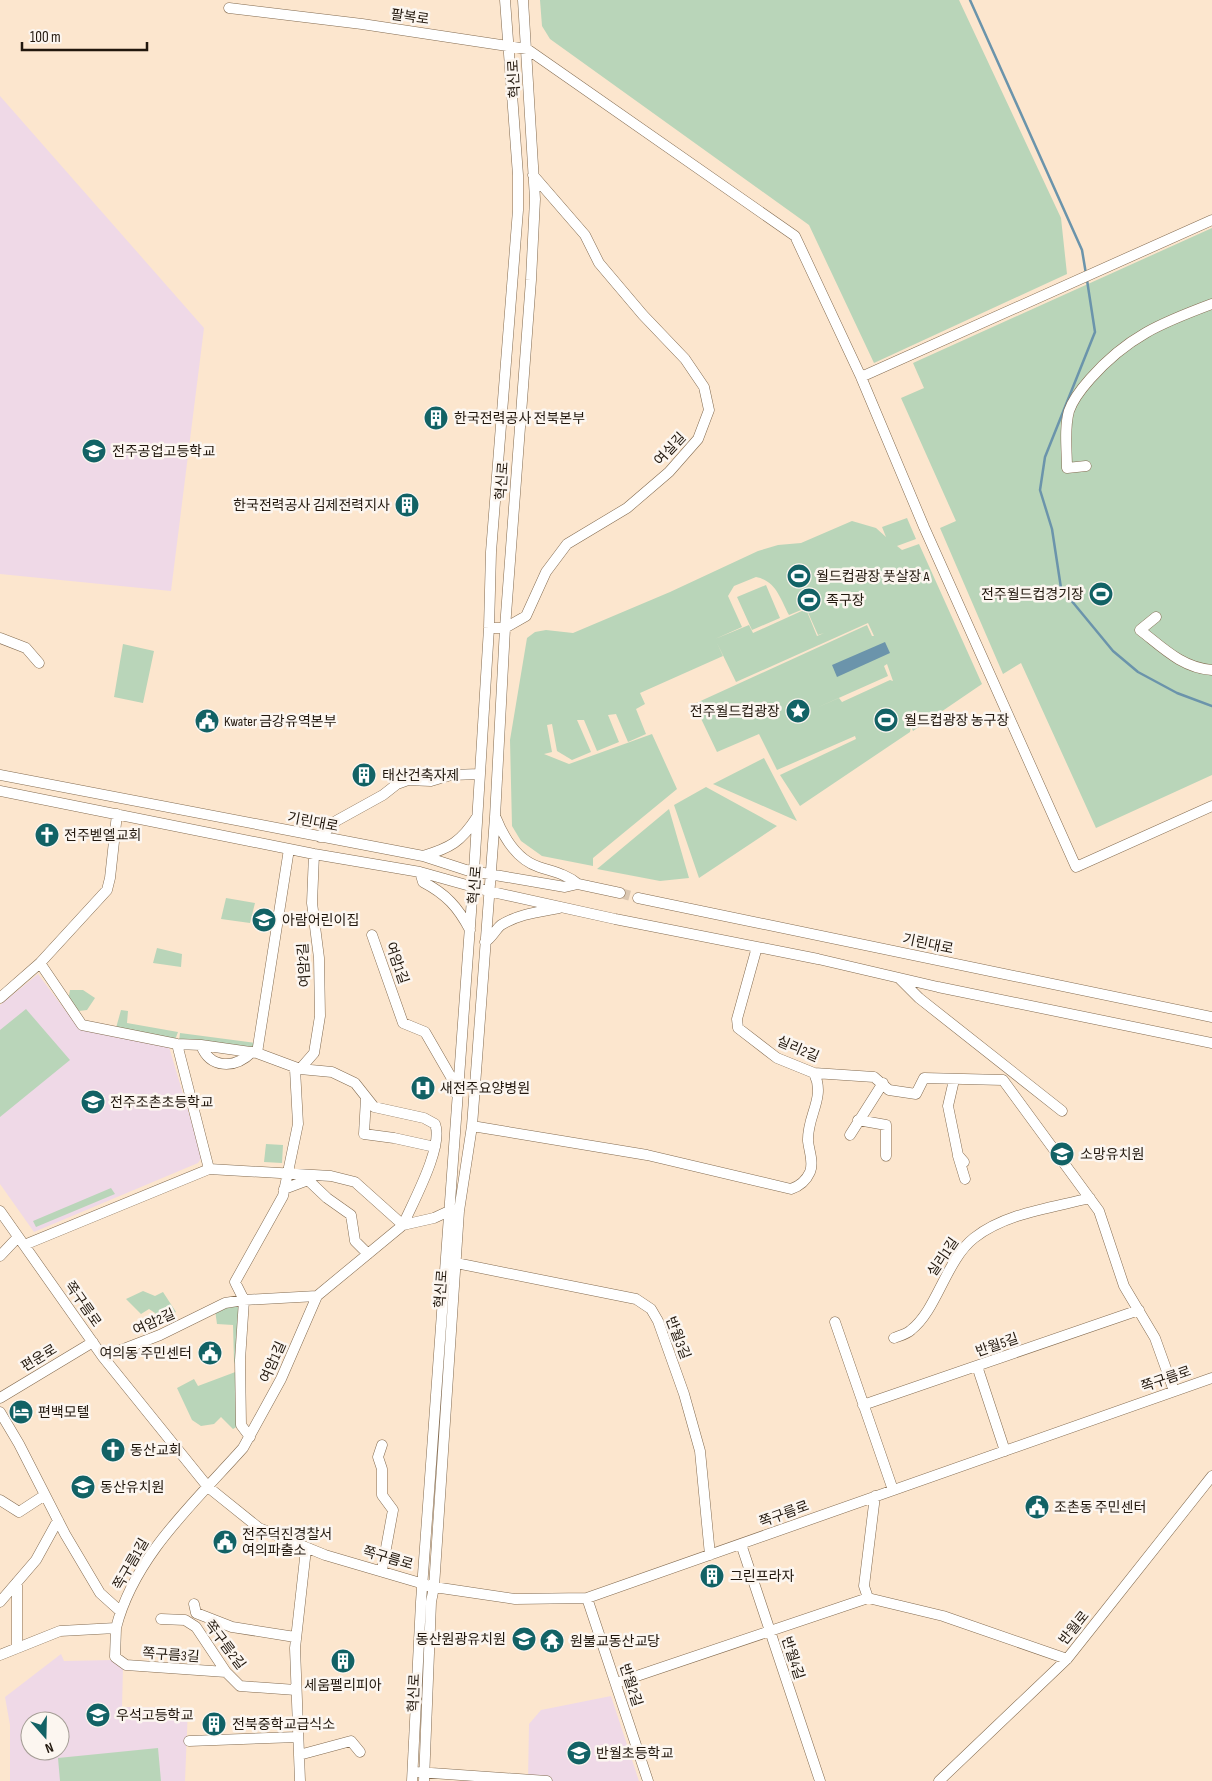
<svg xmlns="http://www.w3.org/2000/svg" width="1212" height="1781" viewBox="0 0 1212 1781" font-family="'Sofia Sans Condensed','Noto Sans KR',sans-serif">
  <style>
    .education { fill: #efd9e7; fill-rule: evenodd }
    .green { fill: #b9d5b9; fill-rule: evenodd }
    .water { fill: #6b94ab }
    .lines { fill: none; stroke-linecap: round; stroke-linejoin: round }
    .stream { stroke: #6b94ab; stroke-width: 2.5 }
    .minor-tunnel { stroke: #dbc7b1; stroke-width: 10; stroke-dasharray: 10 5; stroke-linecap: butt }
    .minor-casing { stroke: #836b50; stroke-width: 11 }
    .minor { stroke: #fff; stroke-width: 10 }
    .labels { text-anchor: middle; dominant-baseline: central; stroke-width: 5; stroke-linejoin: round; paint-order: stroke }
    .street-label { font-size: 14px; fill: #21170d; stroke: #fcf6f0 }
    .poi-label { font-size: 14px; fill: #21170d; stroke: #fcf6f0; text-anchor: start }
  </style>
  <rect width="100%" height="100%" fill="#fce6ce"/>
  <!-- education -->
  <path class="education" d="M 0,96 L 204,328 L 171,591 L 0,574 Z
    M 38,974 L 78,1027 L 169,1047 L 202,1157 L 198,1163 L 34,1232 L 0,1184 L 0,1005 Z
    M 61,1654 L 64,1661 L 113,1660 L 123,1667 L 122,1707 L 188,1708 L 185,1781 L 10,1781 L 10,1725 L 5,1697 ZM 30,1721 L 60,1721 L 60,1751 L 30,1751 Z
    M 611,1696 L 639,1781 L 528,1781 L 529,1724 L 541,1710 Z"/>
  <!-- green -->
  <path class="green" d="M 540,0 L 959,0 L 1061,218 L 1067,274 L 874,363 L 809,225 L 550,39 L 542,26 Z
    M 1212,228 L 1212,775 L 1096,828 L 1021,663 L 1003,674 L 940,528 L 956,521 L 901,398 L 924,388 L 913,363 Z
    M 907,518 L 916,539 L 897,546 L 902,550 L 919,544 L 982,684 L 913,731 L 911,726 L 910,732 L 800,806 L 780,775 L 856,739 L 855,736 L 777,770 L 759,734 L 717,752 L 694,704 L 867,625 L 872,636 L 874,636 L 868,623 L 736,682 L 717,643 L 723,656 L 640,693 L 645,704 L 636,709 L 646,734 L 628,742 L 616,714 L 608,715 L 619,742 L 597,751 L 584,720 L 577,720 L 591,752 L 572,760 L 557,751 L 552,724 L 547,725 L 552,752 L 544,754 L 569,764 L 652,734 L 677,789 L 593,858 L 593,866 L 542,856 L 521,841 L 512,826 L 510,740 L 527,638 L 535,632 L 546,630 L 573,633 L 670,592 L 758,551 L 778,545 L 801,543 L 852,521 L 876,528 L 886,537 L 882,527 ZM 756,577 C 776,581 780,598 789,615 L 806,608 L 818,635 L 824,633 L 817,636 L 806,609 L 753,633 L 749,625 L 715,639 L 742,627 L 728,596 L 734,586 ZM 887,664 L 893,681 L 890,680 L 842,702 L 839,698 L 814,709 L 888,676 L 884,666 Z
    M 766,585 L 780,618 L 752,630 L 737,597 Z
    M 123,644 L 154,651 L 143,703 L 114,697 Z
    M 764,758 L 797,821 L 713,784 Z
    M 706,787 L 777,826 L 699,878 L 674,805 Z
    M 669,809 L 689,878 L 660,881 L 597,869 Z
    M 226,898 L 255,903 L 250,923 L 221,919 Z
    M 157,948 L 182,954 L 181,967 L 153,963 Z
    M 70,990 L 83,990 L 95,998 L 87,1010 L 79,1011 L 68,1001 Z
    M 26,1009 L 70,1060 L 0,1117 L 0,1030 Z
    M 121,1010 L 128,1011 L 127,1023 L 178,1032 L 175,1040 L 116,1028 Z
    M 180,1033 L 256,1043 L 255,1051 L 179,1041 Z
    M 266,1144 L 283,1145 L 282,1163 L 264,1162 Z
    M 111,1188 L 115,1194 L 36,1227 L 33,1221 Z
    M 143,1291 L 155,1296 L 163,1292 L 176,1312 L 158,1319 L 155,1313 L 149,1309 L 141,1314 L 126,1299 Z
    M 243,1301 L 237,1370 L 234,1361 L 233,1325 L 217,1324 L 215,1310 Z
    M 238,1371 L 240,1425 L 233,1429 L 221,1417 L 214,1424 L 201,1426 L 192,1420 L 177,1388 L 194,1379 L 198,1386 Z
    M 158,1748 L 161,1781 L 60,1781 L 58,1758 Z"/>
  <!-- water -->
  <path class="water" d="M 885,642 L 890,653 L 837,677 L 832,665 Z"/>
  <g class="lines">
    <!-- stream -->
    <path class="stream" d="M 970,0 L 1082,250 L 1086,274
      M 1087,280 L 1095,332 L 1045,457 L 1040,490 L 1052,529 L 1061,588 L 1113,651 L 1138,672 L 1177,693 L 1212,706"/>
    <!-- minor-tunnel -->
    <path class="minor-tunnel" d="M 620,893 L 638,898"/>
    <defs>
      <path id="minor" d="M 229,8 L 362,24 L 527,49 L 795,236 L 861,377 L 924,527 L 1076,867 L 1212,806
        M 861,377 L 1212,220
        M 1086,466 L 1067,468 C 1067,451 1064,428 1069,411 C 1073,399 1082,388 1090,379 C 1127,337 1161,323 1212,304
        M 1156,617 L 1140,630 C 1162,647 1182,668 1212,670
        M 489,628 L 505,628 L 526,616 L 546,572 L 567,544 L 627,508 L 669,472 L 698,439 L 709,410 L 704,387 L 685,359 L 643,315 L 599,263 L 585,235 L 533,175
        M 0,638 L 26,648 L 39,663
        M 0,775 L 423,856 L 466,870 L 565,887 L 578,884 L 620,893
        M 0,791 L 314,854 L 420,872 L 488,891 L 615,919 L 818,959 L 938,987 L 1212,1043
        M 496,818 C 504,838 517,860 539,867 C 554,872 566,874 578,884
        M 320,837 L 336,821 L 383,795 L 397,784 L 408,780 L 431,781 L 451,775 L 480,774
        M 423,856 C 450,848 461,842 477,817
        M 420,872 L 423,882 C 446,894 458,907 470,930
        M 638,898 L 1212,1017
        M 372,935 L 403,1023 L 425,1032 L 451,1077 L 454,1092
        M 485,942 C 492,938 495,930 501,925 C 519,914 538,912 559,908
        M 757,947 L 737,1019 L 738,1028 L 777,1058 L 814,1073 L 874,1077 L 889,1090 L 916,1094 L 924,1078 L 1003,1080
        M 40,963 L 82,1025 L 177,1044 L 201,1045 L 257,1053 L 300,1069 L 314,1053 L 320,1016 L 319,958 L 312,903 L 314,854
        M 900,979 L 919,998 L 1062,1111
        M 0,998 L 40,963 L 107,890 L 110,878 L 117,814
        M 177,1044 L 209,1169
        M 201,1045 C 210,1069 235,1069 252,1052
        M 257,1053 L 289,849
        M 954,1080 L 948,1106 L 958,1155 L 964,1162
        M 1003,1080 L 1099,1211 L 1124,1286 L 1155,1338 L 1174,1391
        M 366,1098 L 364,1134 L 394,1138 L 435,1147
        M 858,1120 L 886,1125 L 886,1156
        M 472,1126 L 647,1155 L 791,1189 C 800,1186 806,1181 810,1172 C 814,1162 809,1151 808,1141 C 807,1115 826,1098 814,1073
        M 850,1135 L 883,1083
        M 958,1156 L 965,1179
        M 284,1189 L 308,1180 L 327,1198 L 351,1215 L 355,1241 L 368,1254
        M 0,1211 L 103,1357 L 208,1487 L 259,1528 L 325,1555 L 434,1587 L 515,1599 L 587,1598 L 1212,1378
        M 24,1245 L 209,1169 L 331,1176 L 355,1182 L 403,1225 C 413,1202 444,1146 435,1124 L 424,1118 L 374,1107 L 355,1083 L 332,1072 L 300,1069
        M 0,1256 L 18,1237
        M 451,1262 L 636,1299 L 651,1309 L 658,1321 L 684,1394 L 700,1451 L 710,1555
        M 835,1322 L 893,1490
        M 894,1338 C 899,1336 907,1334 911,1330 C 937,1310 946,1260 974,1238 C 1006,1213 1051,1208 1090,1198
        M 103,1357 L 160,1335 L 225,1303 L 244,1300 L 317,1296
        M 977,1366 L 1005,1451
        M 0,1398 L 93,1342
        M 863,1405 L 1139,1310
        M 0,1412 L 19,1444 L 65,1534 L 100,1593 L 120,1611
        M 250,1437 L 241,1425 L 240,1360 L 244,1300 L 235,1282 L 283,1196 L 298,1124 L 295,1069
        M 382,1445 L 378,1457 L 382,1469 L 382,1495 L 393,1510 L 382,1570
        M 875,1496 L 864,1586 L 868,1598 L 943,1616 L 1067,1659
        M 0,1500 L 19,1512 L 45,1495
        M 741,1544 L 820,1781
        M 587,1598 L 648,1781
        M 0,1602 L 36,1560 L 58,1520
        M 194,1604 L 196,1613 L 232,1627 L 295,1637
        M 161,1619 L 185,1620 L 196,1627 L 226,1672 L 240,1686 L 296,1690
        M 116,1628 L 115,1657 L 126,1665 L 226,1672
        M 17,1648 L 17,1582
        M 0,1655 L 60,1631 L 116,1628 C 134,1556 195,1502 243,1448 L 281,1379 L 317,1296 L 403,1225 L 434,1218 L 449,1211 L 454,1211
        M 616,1683 L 868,1598
        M 189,1741 L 298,1737
        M 299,1755 L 351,1741 L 360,1752
        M 417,1772 L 547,1781
        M 300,1781 L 295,1648 L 306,1549
        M 412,1781 L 421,1602 L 474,871 L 489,628 L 491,552 L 518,210 L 518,175 L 505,0
        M 424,1781 L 431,1602 L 434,1587 L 459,1211 L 472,1126 L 495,817 L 505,628 L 531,280 L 535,199 L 523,0
        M 939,1781 L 1067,1659 L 1212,1476"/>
    </defs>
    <!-- minor casing -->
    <use href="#minor" class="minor-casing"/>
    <!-- minor -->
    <use href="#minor" class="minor"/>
  </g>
  <!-- icons -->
  <defs>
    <symbol id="building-disc" viewBox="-11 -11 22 22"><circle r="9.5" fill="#126265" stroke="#fcf6f0"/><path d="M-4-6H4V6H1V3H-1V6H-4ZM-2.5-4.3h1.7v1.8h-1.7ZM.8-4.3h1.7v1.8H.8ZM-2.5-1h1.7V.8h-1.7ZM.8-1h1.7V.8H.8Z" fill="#fff"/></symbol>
    <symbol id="school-disc" viewBox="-11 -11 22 22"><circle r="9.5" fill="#126265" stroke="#fcf6f0"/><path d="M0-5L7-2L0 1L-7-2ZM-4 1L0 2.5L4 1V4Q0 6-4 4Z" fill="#fff"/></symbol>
    <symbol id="stadium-disc" viewBox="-11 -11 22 22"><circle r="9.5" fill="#126265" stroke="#fcf6f0"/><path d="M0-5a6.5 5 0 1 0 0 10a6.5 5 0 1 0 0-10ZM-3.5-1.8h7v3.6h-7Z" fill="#fff"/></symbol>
    <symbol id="sight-disc" viewBox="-11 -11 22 22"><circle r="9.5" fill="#126265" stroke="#fcf6f0"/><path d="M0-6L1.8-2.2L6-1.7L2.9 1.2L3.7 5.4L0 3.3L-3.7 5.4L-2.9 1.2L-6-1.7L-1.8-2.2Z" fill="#fff"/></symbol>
    <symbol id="civic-disc" viewBox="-11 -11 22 22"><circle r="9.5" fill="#126265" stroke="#fcf6f0"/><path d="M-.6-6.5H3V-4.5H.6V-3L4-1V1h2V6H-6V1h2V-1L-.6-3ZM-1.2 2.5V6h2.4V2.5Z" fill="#fff"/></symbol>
    <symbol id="church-disc" viewBox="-11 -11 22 22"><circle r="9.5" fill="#126265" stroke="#fcf6f0"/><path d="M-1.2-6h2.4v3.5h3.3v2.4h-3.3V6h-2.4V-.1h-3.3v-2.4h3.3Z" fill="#fff"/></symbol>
    <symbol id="hospital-disc" viewBox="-11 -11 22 22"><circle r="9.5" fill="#126265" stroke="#fcf6f0"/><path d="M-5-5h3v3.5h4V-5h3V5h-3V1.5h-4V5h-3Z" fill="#fff"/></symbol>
    <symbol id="hotel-disc" viewBox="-11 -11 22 22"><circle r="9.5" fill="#126265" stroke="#fcf6f0"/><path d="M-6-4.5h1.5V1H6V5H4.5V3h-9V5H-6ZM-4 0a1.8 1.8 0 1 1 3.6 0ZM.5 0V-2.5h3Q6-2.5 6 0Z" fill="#fff"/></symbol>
    <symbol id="temple-disc" viewBox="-11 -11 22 22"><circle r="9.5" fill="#126265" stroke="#fcf6f0"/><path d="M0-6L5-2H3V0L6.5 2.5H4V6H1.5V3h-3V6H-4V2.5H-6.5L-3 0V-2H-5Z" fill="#fff"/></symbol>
  </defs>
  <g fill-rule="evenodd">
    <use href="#building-disc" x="422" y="404" width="28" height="28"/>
    <use href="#school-disc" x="80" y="437" width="28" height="28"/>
    <use href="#building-disc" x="393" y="491" width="28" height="28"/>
    <use href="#stadium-disc" x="785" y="562" width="28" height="28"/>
    <use href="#stadium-disc" x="1087" y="580" width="28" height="28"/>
    <use href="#stadium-disc" x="795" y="586" width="28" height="28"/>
    <use href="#sight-disc" x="784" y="697" width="28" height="28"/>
    <use href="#stadium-disc" x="872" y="706" width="28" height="28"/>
    <use href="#civic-disc" x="193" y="707" width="28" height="28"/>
    <use href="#building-disc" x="350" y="761" width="28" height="28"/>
    <use href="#church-disc" x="33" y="821" width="28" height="28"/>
    <use href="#school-disc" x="250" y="906" width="28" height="28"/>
    <use href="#hospital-disc" x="409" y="1074" width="28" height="28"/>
    <use href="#school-disc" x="79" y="1088" width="28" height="28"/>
    <use href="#school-disc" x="1048" y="1140" width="28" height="28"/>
    <use href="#civic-disc" x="196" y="1339" width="28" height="28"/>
    <use href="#hotel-disc" x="7" y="1398" width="28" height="28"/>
    <use href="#church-disc" x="99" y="1436" width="28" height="28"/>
    <use href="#school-disc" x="69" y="1473" width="28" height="28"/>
    <use href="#civic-disc" x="1023" y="1493" width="28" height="28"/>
    <use href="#civic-disc" x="211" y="1528" width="28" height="28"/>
    <use href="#building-disc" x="698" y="1562" width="28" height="28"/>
    <use href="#school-disc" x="510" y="1625" width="28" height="28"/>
    <use href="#temple-disc" x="538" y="1627" width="28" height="28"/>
    <use href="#building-disc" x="329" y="1647" width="28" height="28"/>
    <use href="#school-disc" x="84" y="1701" width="28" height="28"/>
    <use href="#building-disc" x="200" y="1710" width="28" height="28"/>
    <use href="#school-disc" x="565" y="1739" width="28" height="28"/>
  </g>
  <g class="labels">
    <!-- street labels -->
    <g class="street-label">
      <text transform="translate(410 17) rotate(8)">팔복로</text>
      <text transform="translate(514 79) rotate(-93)">혁신로</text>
      <text transform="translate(670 449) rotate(-47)">여실길</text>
      <text transform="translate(502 481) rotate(-86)">혁신로</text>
      <text transform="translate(313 822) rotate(11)">기린대로</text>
      <text transform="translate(475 885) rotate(-85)">혁신로</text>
      <text transform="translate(928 944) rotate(12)">기린대로</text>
      <text transform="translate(397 963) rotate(71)">여암1길</text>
      <text transform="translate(304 965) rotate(-93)">여암2길</text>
      <text transform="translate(798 1049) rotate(23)">실리2길</text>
      <text transform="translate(943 1257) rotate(-56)">실리1길</text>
      <text transform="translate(441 1289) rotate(-86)">혁신로</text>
      <text transform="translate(83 1304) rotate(55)">쪽구름로</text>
      <text transform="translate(154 1322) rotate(-24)">여암2길</text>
      <text transform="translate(678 1338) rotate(69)">반월3길</text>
      <text transform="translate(997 1345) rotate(-19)">반월5길</text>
      <text transform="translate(39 1358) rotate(-31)">편운로</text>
      <text transform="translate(273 1362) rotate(-66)">여암1길</text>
      <text transform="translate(1166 1379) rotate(-19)">쪽구름로</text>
      <text transform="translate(784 1514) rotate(-20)">쪽구름로</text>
      <text transform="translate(388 1558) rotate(16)">쪽구름로</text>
      <text transform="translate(131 1564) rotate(-60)">쪽구름1길</text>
      <text transform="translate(1074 1628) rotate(-51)">반월로</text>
      <text transform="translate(225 1645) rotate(53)">쪽구름2길</text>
      <text transform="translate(171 1655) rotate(4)">쪽구름3길</text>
      <text transform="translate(793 1658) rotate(72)">반월4길</text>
      <text transform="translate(631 1685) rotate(72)">반월2길</text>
      <text transform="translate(414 1693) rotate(-88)">혁신로</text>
    </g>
    <!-- poi labels -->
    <g class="poi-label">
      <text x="454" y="418">한국전력공사 전북본부</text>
      <text x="112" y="451">전주공업고등학교</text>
      <text x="390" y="505" text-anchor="end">한국전력공사 김제전력지사</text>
      <text x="816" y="576">월드컵광장 풋살장 A</text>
      <text x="1084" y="594" text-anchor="end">전주월드컵경기장</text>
      <text x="826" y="600">족구장</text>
      <text x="780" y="711" text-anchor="end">전주월드컵광장</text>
      <text x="904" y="720">월드컵광장 농구장</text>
      <text x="224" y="721">Kwater 금강유역본부</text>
      <text x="382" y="775">태산건축자제</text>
      <text x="64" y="835">전주벧엘교회</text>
      <text x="282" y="920">아람어린이집</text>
      <text x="440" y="1088">새전주요양병원</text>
      <text x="110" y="1102">전주조촌초등학교</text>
      <text x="1080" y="1154">소망유치원</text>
      <text x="192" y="1353" text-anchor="end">여의동 주민센터</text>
      <text x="38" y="1412">편백모텔</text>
      <text x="130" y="1450">동산교회</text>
      <text x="100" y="1487">동산유치원</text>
      <text x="1054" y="1507">조촌동 주민센터</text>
      <text x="242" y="1534">전주덕진경찰서<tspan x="242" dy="16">여의파출소</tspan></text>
      <text x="730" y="1576">그린프라자</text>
      <text x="506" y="1639" text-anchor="end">동산원광유치원</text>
      <text x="570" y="1641">원불교동산교당</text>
      <text x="343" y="1685" text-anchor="middle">세움펠리피아</text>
      <text x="116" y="1715">우석고등학교</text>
      <text x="232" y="1724">전북중학교급식소</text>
      <text x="596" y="1753">반월초등학교</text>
    </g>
  </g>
  <!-- north arrow -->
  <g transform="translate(45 1736) rotate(160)"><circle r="24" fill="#fcf6f0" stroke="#a49d95"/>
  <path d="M0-4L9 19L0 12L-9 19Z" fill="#126265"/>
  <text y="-8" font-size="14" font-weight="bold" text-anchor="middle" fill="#21170d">N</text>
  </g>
  <!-- scale -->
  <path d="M22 42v8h125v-8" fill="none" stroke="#21170d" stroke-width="2.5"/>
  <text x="30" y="42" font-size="15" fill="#21170d" stroke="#fcf6f0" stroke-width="4" paint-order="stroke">100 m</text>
</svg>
